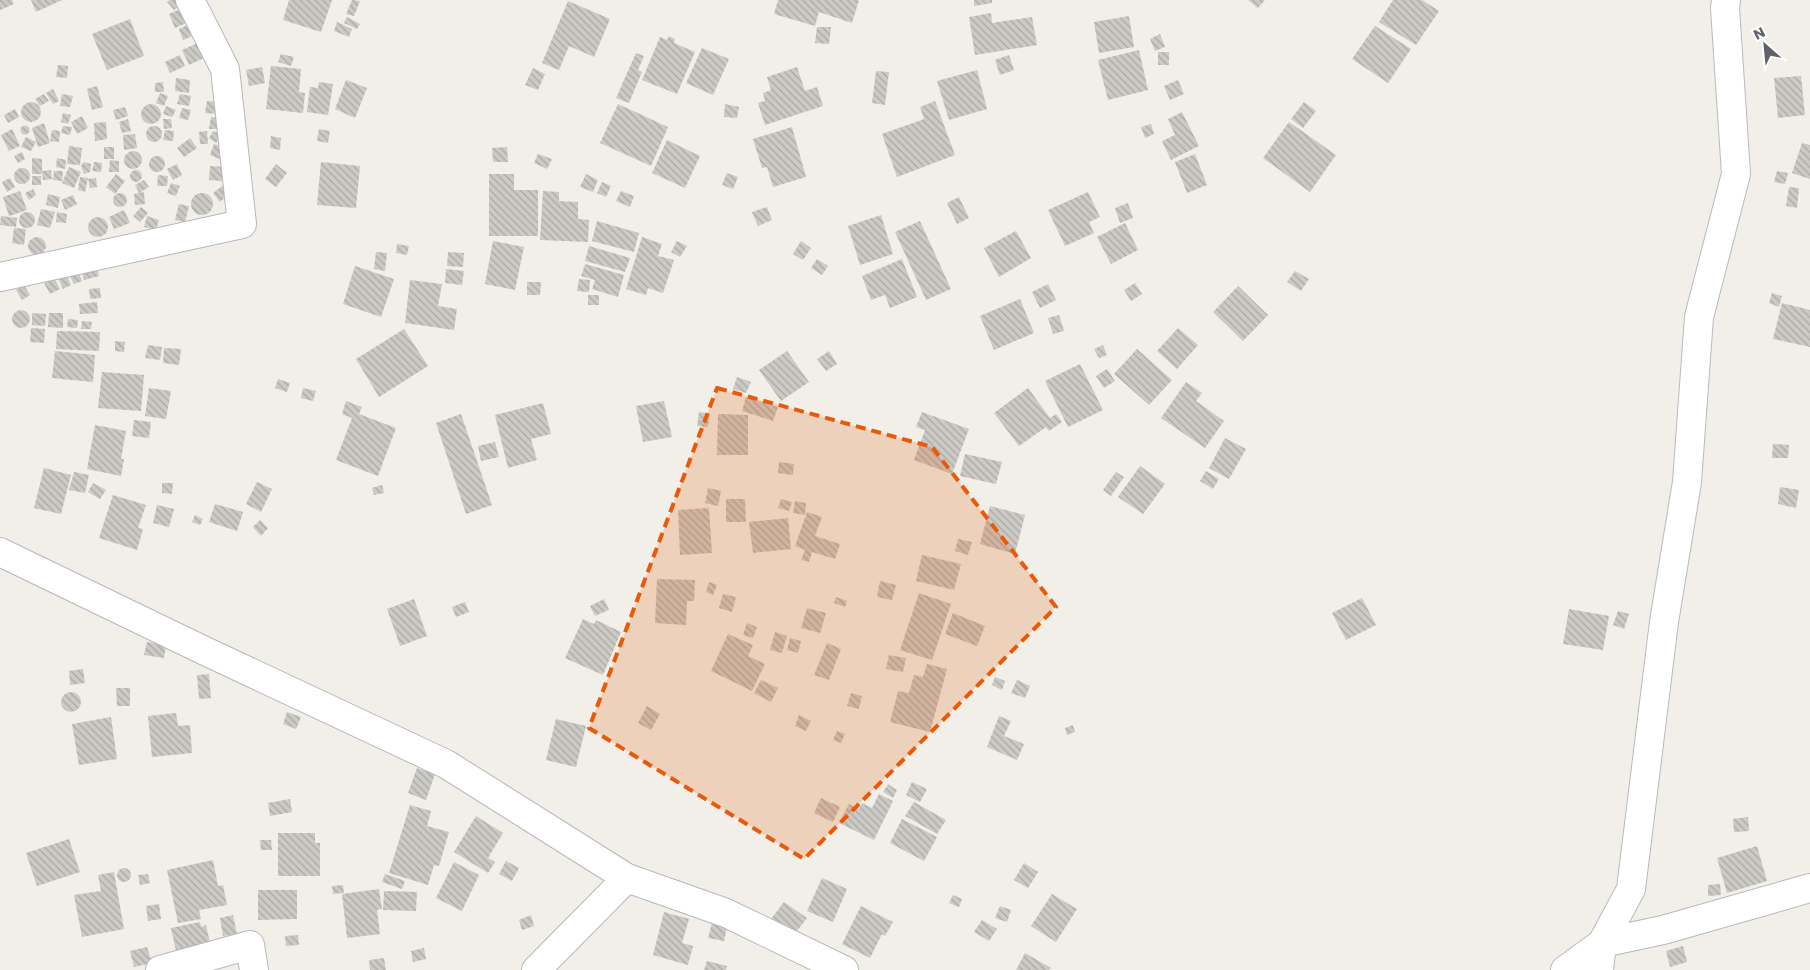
<svg xmlns="http://www.w3.org/2000/svg" width="1810" height="970" viewBox="0 0 1810 970" font-family="Poppins,sans-serif">
  <style>
    .building { fill: url(#building-back-hatch) }
    .lines { fill: none; stroke-linecap: round; stroke-linejoin: round }
    .street-casing { stroke: #b5b8bc; stroke-width: 30 }
    .secondary-casing { stroke: #b6babf; stroke-width: 30 }
    .street { stroke: #fff; stroke-width: 28 }
    .secondary { stroke: #fff; stroke-width: 28 }
    .marked { fill: #e8590c; fill-opacity: 0.2; stroke: #e8590c; stroke-width: 4; stroke-dasharray: 10 6; stroke-linejoin: round }
  </style>
  <defs>
    <pattern id="building-back-hatch" width="6" height="6" patternUnits="userSpaceOnUse" patternTransform="scale(1.25)"><rect width="6" height="6" fill="#cccac5"/><path d="M-1 5l2 2M0 0l6 6M5-1l2 2" fill="none" stroke="#a9a8a4"/></pattern>
  </defs>
  <rect width="100%" height="100%" fill="#f1efe8"/>
  <!-- building -->
  <path class="building" d="M 0,0 L 12,0 L 14,4 L 0,10 Z
    M 31,0 L 62,0 L 36,12 Z
    M 170,0 L 184,0 L 185,2 L 174,10 L 167,2 Z
    M 289,0 L 332,0 L 321,32 L 283,20 Z
    M 352,0 L 360,1 L 354,16 L 346,14 Z
    M 778,0 L 859,0 L 852,23 L 819,12 L 815,26 L 774,14 Z
    M 974,0 L 992,0 L 992,3 L 974,6 Z
    M 1248,0 L 1265,0 L 1258,8 Z
    M 1393,0 L 1422,0 L 1439,11 L 1416,45 L 1379,22 Z
    M 568,1 L 610,19 L 594,57 L 569,46 L 559,70 L 542,63 Z
    M 187,6 L 193,20 L 175,28 L 169,14 Z
    M 991,13 L 992,23 L 1032,17 L 1037,45 L 975,55 L 969,17 Z
    M 1129,16 L 1134,47 L 1099,53 L 1094,22 Z
    M 347,17 L 360,24 L 357,29 L 344,23 Z
    M 130,19 L 144,56 L 107,70 L 92,34 Z
    M 194,22 L 199,33 L 183,40 L 179,29 Z
    M 337,22 L 352,29 L 349,37 L 334,31 Z
    M 1375,26 L 1411,49 L 1388,83 L 1352,59 Z
    M 817,27 L 831,27 L 829,44 L 815,43 Z
    M 1160,34 L 1165,47 L 1155,51 L 1150,39 Z
    M 669,36 L 675,39 L 674,43 L 695,52 L 677,94 L 642,80 L 660,37 L 667,40 Z
    M 200,42 L 206,57 L 189,65 L 182,50 Z
    M 702,48 L 729,59 L 713,95 L 686,83 Z
    M 1139,50 L 1148,90 L 1108,100 L 1098,60 Z
    M 1158,52 L 1169,52 L 1169,65 L 1158,65 Z
    M 636,53 L 644,56 L 638,70 L 642,72 L 629,103 L 616,98 Z
    M 281,54 L 294,57 L 291,66 L 278,62 Z
    M 180,55 L 185,66 L 170,73 L 165,62 Z
    M 1009,55 L 1014,70 L 1000,75 L 995,60 Z
    M 58,65 L 68,66 L 67,78 L 56,77 Z
    M 271,66 L 301,69 L 299,92 L 305,93 L 303,113 L 266,109 Z
    M 262,67 L 265,83 L 249,86 L 246,70 Z
    M 797,67 L 805,91 L 817,87 L 823,106 L 765,125 L 758,103 L 765,101 L 763,93 L 771,90 L 767,77 Z
    M 533,68 L 545,74 L 538,90 L 525,85 Z
    M 977,70 L 987,109 L 949,120 L 937,81 Z
    M 876,71 L 889,72 L 885,105 L 872,103 Z
    M 1801,76 L 1805,115 L 1778,118 L 1774,78 Z
    M 176,78 L 190,80 L 189,93 L 175,91 Z
    M 346,80 L 367,88 L 355,118 L 335,109 Z
    M 1178,80 L 1184,94 L 1170,100 L 1164,86 Z
    M 163,82 L 164,92 L 155,92 L 155,83 Z
    M 319,82 L 333,84 L 328,115 L 307,112 L 310,87 L 318,88 Z
    M 97,86 L 103,107 L 92,110 L 87,89 Z
    M 53,89 L 59,101 L 53,104 L 46,93 Z
    M 160,93 L 168,96 L 164,106 L 156,103 Z
    M 44,94 L 49,101 L 40,106 L 35,99 Z
    M 62,94 L 73,96 L 70,107 L 60,106 Z
    M 180,94 L 191,96 L 189,106 L 177,104 Z
    M 207,101 L 220,102 L 219,114 L 205,113 Z
    M 935,101 L 955,155 L 897,177 L 882,134 L 924,119 L 920,107 Z
    M 1304,102 L 1316,111 L 1303,128 L 1291,119 Z
    M21 112a10 10 0 1 1 20 0a10 10 0 1 1-20 0Z
    M 618,104 L 668,127 L 651,166 L 600,143 Z
    M 725,104 L 739,107 L 737,118 L 724,117 Z
    M141 114a10 10 0 1 1 20 0a10 10 0 1 1-20 0Z
    M 166,106 L 176,110 L 172,117 L 163,114 Z
    M 125,107 L 128,116 L 116,120 L 113,110 Z
    M 182,108 L 191,110 L 188,120 L 179,118 Z
    M 15,109 L 19,117 L 8,123 L 4,115 Z
    M 1182,112 L 1199,146 L 1171,160 L 1162,141 L 1175,135 L 1168,119 Z
    M 63,113 L 71,115 L 68,124 L 61,122 Z
    M 82,116 L 88,128 L 77,134 L 71,122 Z
    M 211,117 L 220,118 L 219,129 L 209,129 Z
    M 128,119 L 131,131 L 122,133 L 119,122 Z
    M 163,119 L 171,119 L 172,128 L 164,129 Z
    M 106,122 L 107,139 L 95,141 L 94,123 Z
    M 1289,122 L 1336,155 L 1310,192 L 1263,158 Z
    M 44,123 L 50,143 L 38,147 L 32,128 Z
    M 1151,124 L 1154,134 L 1145,138 L 1141,127 Z
    M20.5 130a4.5 4.5 0 1 1 9 0a4.5 4.5 0 1 1-9 0Z
    M146 134a8 8 0 1 1 16 0a8 8 0 1 1-16 0Z
    M 63,126 L 72,127 L 70,135 L 61,133 Z
    M 792,127 L 806,177 L 773,187 L 767,167 L 762,168 L 753,139 Z
    M 12,129 L 20,146 L 9,151 L 1,135 Z
    M 319,129 L 330,131 L 328,143 L 317,141 Z
    M 52,130 L 60,131 L 59,142 L 50,141 Z
    M 165,130 L 174,131 L 173,141 L 163,140 Z
    M 207,131 L 208,144 L 200,144 L 199,132 Z
    M 213,131 L 221,135 L 216,143 L 209,138 Z
    M 135,134 L 137,148 L 124,150 L 123,135 Z
    M 271,136 L 281,138 L 280,150 L 270,148 Z
    M 26,137 L 36,142 L 31,151 L 21,147 Z
    M 190,138 L 197,148 L 184,157 L 177,148 Z
    M 667,140 L 700,156 L 685,188 L 652,173 Z
    M 1802,143 L 1810,145 L 1810,179 L 1792,173 Z
    M 214,144 L 226,148 L 222,160 L 210,155 Z
    M 69,146 L 82,148 L 80,165 L 67,164 Z
    M 104,147 L 114,147 L 114,159 L 104,159 Z
    M 507,147 L 508,162 L 493,162 L 492,148 Z
    M124 160a9 9 0 1 1 18 0a9 9 0 1 1-18 0Z
    M 22,152 L 25,159 L 18,163 L 14,156 Z
    M 538,154 L 552,159 L 547,169 L 534,163 Z
    M 1195,154 L 1207,185 L 1187,193 L 1175,162 Z
    M149 164a8 8 0 1 1 16 0a8 8 0 1 1-16 0Z
    M 32,158 L 42,159 L 42,174 L 32,174 Z
    M 57,158 L 66,160 L 65,169 L 56,167 Z
    M 110,160 L 119,161 L 119,172 L 109,172 Z
    M 84,162 L 91,164 L 90,172 L 84,174 L 81,166 Z
    M 94,162 L 102,163 L 101,172 L 92,171 Z
    M 321,162 L 360,166 L 356,208 L 317,205 Z
    M 177,164 L 182,175 L 173,180 L 167,169 Z
    M 276,164 L 287,173 L 276,187 L 265,179 Z
    M 210,166 L 224,167 L 223,181 L 209,180 Z
    M 69,167 L 81,172 L 74,188 L 62,183 Z
    M14 176a8 8 0 1 1 16 0a8 8 0 1 1-16 0Z
    M130 176a6 6 0 1 1 12 0a6 6 0 1 1-12 0Z
    M 51,170 L 52,179 L 43,180 L 42,171 Z
    M 54,171 L 63,171 L 62,181 L 53,180 Z
    M 1777,171 L 1788,173 L 1785,184 L 1774,182 Z
    M 727,173 L 738,177 L 733,189 L 722,185 Z
    M 116,174 L 125,181 L 115,194 L 106,187 Z
    M 489,174 L 514,174 L 514,190 L 538,190 L 538,236 L 489,236 Z
    M 586,174 L 598,180 L 593,192 L 580,187 Z
    M 158,175 L 168,176 L 167,186 L 157,186 Z
    M 32,176 L 41,176 L 41,185 L 32,185 Z
    M 80,177 L 88,178 L 85,192 L 78,190 Z
    M 10,178 L 15,187 L 7,192 L 2,182 Z
    M 96,178 L 97,187 L 90,188 L 88,179 Z
    M 144,180 L 149,187 L 139,193 L 135,185 Z
    M 602,182 L 611,186 L 606,197 L 597,193 Z
    M 171,183 L 180,186 L 176,196 L 167,193 Z
    M 225,184 L 231,192 L 220,202 L 213,193 Z
    M 1789,187 L 1799,188 L 1797,208 L 1786,206 Z
    M 33,189 L 36,195 L 29,200 L 25,193 Z
    M 20,191 L 27,210 L 9,216 L 3,197 Z
    M 543,191 L 559,192 L 559,201 L 578,202 L 578,219 L 589,220 L 588,242 L 540,240 Z
    M 621,191 L 634,196 L 630,207 L 616,201 Z
    M 144,192 L 145,204 L 135,205 L 134,194 Z
    M 1088,192 L 1100,217 L 1089,222 L 1094,233 L 1065,246 L 1048,210 Z
    M191 204a11 11 0 1 1 22 0a11 11 0 1 1-22 0Z
    M113 200a7 7 0 1 1 14 0a7 7 0 1 1-14 0Z
    M 48,194 L 60,197 L 58,208 L 46,205 Z
    M 73,195 L 77,204 L 65,210 L 61,200 Z
    M 959,197 L 969,218 L 957,224 L 947,203 Z
    M 1128,203 L 1133,218 L 1120,223 L 1115,208 Z
    M 179,204 L 189,206 L 185,222 L 175,220 Z
    M 141,207 L 148,213 L 140,222 L 133,216 Z
    M 767,207 L 772,220 L 758,226 L 752,212 Z
    M 41,209 L 55,212 L 50,228 L 37,225 Z
    M 124,210 L 130,223 L 114,229 L 109,217 Z
    M19 220a8 8 0 1 1 16 0a8 8 0 1 1-16 0Z
    M 57,212 L 67,214 L 66,223 L 56,222 Z
    M 881,215 L 893,254 L 860,265 L 848,226 Z
    M 1,216 L 17,218 L 16,227 L 0,225 Z
    M 147,216 L 159,220 L 156,230 L 144,227 Z
    M88 227a10 10 0 1 1 20 0a10 10 0 1 1-20 0Z
    M 597,221 L 639,233 L 634,252 L 592,241 Z
    M 920,221 L 951,289 L 926,300 L 895,232 Z
    M 1125,223 L 1138,250 L 1111,264 L 1097,237 Z
    M 14,228 L 26,229 L 24,245 L 12,243 Z
    M 1016,231 L 1031,258 L 999,277 L 984,248 Z
    M 642,237 L 662,244 L 658,256 L 674,260 L 663,293 L 648,288 L 646,295 L 626,289 Z
    M28 246a9 9 0 1 1 18 0a9 9 0 1 1-18 0Z
    M 493,241 L 524,247 L 515,290 L 485,284 Z
    M 677,241 L 687,246 L 680,257 L 671,252 Z
    M 801,241 L 811,248 L 803,260 L 793,254 Z
    M 397,244 L 409,246 L 407,255 L 396,253 Z
    M 589,246 L 630,258 L 625,272 L 585,261 Z
    M 376,252 L 387,253 L 385,271 L 374,269 Z
    M 448,252 L 464,253 L 463,267 L 447,266 Z
    M 817,259 L 828,266 L 822,275 L 811,268 Z
    M 902,259 L 917,297 L 890,308 L 885,295 L 871,300 L 862,276 Z
    M 96,264 L 99,276 L 84,280 L 81,269 Z
    M 585,264 L 624,275 L 618,297 L 592,289 L 595,280 L 581,276 Z
    M 355,266 L 394,279 L 381,317 L 343,304 Z
    M 446,269 L 464,271 L 462,285 L 445,283 Z
    M 78,271 L 82,281 L 74,284 L 69,275 Z
    M 1295,271 L 1309,279 L 1301,291 L 1287,282 Z
    M 66,274 L 71,285 L 63,289 L 58,278 Z
    M 54,278 L 60,289 L 50,294 L 44,283 Z
    M 579,279 L 590,280 L 589,292 L 577,291 Z
    M 410,280 L 442,284 L 438,306 L 457,309 L 454,330 L 405,323 Z
    M 527,282 L 541,282 L 540,295 L 527,295 Z
    M 1135,283 L 1142,294 L 1131,301 L 1124,290 Z
    M 1048,284 L 1056,300 L 1040,308 L 1032,292 Z
    M 24,285 L 30,295 L 22,300 L 16,290 Z
    M 1238,286 L 1268,315 L 1243,341 L 1213,312 Z
    M 100,288 L 101,298 L 90,299 L 89,289 Z
    M 1772,293 L 1782,296 L 1779,307 L 1769,303 Z
    M 588,295 L 599,295 L 599,305 L 588,305 Z
    M 1020,299 L 1034,333 L 994,350 L 980,316 Z
    M 97,302 L 98,313 L 80,314 L 79,304 Z
    M 1782,303 L 1810,310 L 1810,347 L 1773,339 Z
    M12 319a9 9 0 1 1 18 0a9 9 0 1 1-18 0Z
    M 32,313 L 46,314 L 45,326 L 32,325 Z
    M 49,313 L 63,313 L 63,328 L 48,327 Z
    M 1059,315 L 1064,331 L 1053,334 L 1048,318 Z
    M 68,319 L 78,320 L 77,328 L 67,327 Z
    M 82,321 L 92,322 L 91,329 L 81,329 Z
    M 31,328 L 45,329 L 44,343 L 30,342 Z
    M 1178,328 L 1198,345 L 1177,369 L 1157,351 Z
    M 404,329 L 428,366 L 379,397 L 356,359 Z
    M 57,331 L 100,332 L 99,351 L 56,349 Z
    M 115,341 L 125,342 L 124,352 L 115,351 Z
    M 148,345 L 162,347 L 160,360 L 145,358 Z
    M 1103,345 L 1107,355 L 1099,358 L 1094,349 Z
    M 164,348 L 181,349 L 179,365 L 163,363 Z
    M 1137,349 L 1172,380 L 1149,405 L 1114,374 Z
    M 55,351 L 95,355 L 93,382 L 52,378 Z
    M 787,351 L 809,382 L 781,401 L 759,370 Z
    M 829,351 L 837,364 L 826,371 L 817,359 Z
    M 1080,364 L 1103,410 L 1068,427 L 1045,381 Z
    M 1107,369 L 1115,381 L 1104,388 L 1096,376 Z
    M 102,372 L 144,375 L 141,411 L 98,408 Z
    M 737,377 L 751,382 L 746,393 L 733,389 Z
    M 278,379 L 290,383 L 287,392 L 275,388 Z
    M 1186,382 L 1202,393 L 1196,401 L 1224,421 L 1205,448 L 1161,418 Z
    M 149,388 L 171,391 L 166,419 L 145,416 Z
    M 303,388 L 316,391 L 313,401 L 301,398 Z
    M 1028,388 L 1050,418 L 1056,414 L 1062,422 L 1049,431 L 1046,427 L 1019,446 L 994,413 Z
    M 746,397 L 778,407 L 773,421 L 742,411 Z
    M 346,401 L 362,407 L 359,414 L 396,428 L 378,476 L 336,460 L 352,418 L 342,414 Z
    M 664,401 L 672,437 L 643,442 L 636,406 Z
    M 543,403 L 551,434 L 531,439 L 537,460 L 508,468 L 495,415 Z
    M 699,412 L 710,414 L 708,427 L 697,426 Z
    M 922,412 L 969,429 L 952,474 L 914,460 L 925,430 L 916,427 Z
    M 461,414 L 492,505 L 466,514 L 436,423 Z
    M 718,414 L 748,415 L 748,455 L 717,455 Z
    M 134,420 L 151,422 L 149,438 L 132,436 Z
    M 95,425 L 126,431 L 121,459 L 124,459 L 121,476 L 87,469 Z
    M 1225,438 L 1246,449 L 1229,479 L 1209,468 Z
    M 495,442 L 499,457 L 481,461 L 478,446 Z
    M 1773,444 L 1789,445 L 1788,458 L 1772,458 Z
    M 965,454 L 1002,462 L 996,484 L 960,476 Z
    M 779,462 L 794,464 L 793,475 L 778,473 Z
    M 1140,466 L 1165,484 L 1143,514 L 1118,497 Z
    M 44,468 L 71,475 L 61,514 L 34,508 Z
    M 1206,471 L 1219,479 L 1213,489 L 1200,481 Z
    M 74,472 L 89,475 L 85,493 L 69,490 Z
    M 1116,472 L 1124,477 L 1111,496 L 1103,490 Z
    M 257,482 L 272,489 L 261,512 L 246,504 Z
    M 93,483 L 106,490 L 100,499 L 88,492 Z
    M 162,483 L 173,483 L 172,494 L 162,493 Z
    M 382,485 L 384,493 L 374,495 L 372,488 Z
    M 1780,487 L 1799,490 L 1796,508 L 1778,504 Z
    M 708,488 L 721,491 L 718,506 L 705,503 Z
    M 113,495 L 146,505 L 138,528 L 143,529 L 137,550 L 99,538 Z
    M 726,499 L 745,499 L 746,522 L 726,522 Z
    M 781,499 L 792,502 L 789,511 L 778,508 Z
    M 795,501 L 806,503 L 805,515 L 793,513 Z
    M 215,504 L 243,512 L 237,531 L 209,522 Z
    M 157,505 L 174,509 L 169,527 L 153,523 Z
    M 990,506 L 1025,515 L 1015,554 L 980,544 Z
    M 709,508 L 712,553 L 680,555 L 678,510 Z
    M 807,512 L 822,517 L 815,536 L 840,544 L 835,559 L 812,552 L 809,562 L 801,560 L 805,550 L 795,546 Z
    M 195,515 L 203,519 L 200,525 L 192,522 Z
    M 788,518 L 791,549 L 753,553 L 749,522 Z
    M 260,520 L 268,528 L 261,536 L 253,527 Z
    M 958,539 L 972,542 L 968,555 L 955,551 Z
    M 922,555 L 961,564 L 954,590 L 916,581 Z
    M 657,579 L 695,580 L 694,601 L 687,601 L 686,625 L 655,623 Z
    M 880,581 L 896,585 L 892,600 L 877,597 Z
    M 709,582 L 717,585 L 713,595 L 706,592 Z
    M 919,593 L 951,604 L 932,660 L 900,650 Z
    M 723,594 L 736,597 L 732,612 L 719,608 Z
    M 836,597 L 847,601 L 845,607 L 834,603 Z
    M 1362,598 L 1376,625 L 1346,640 L 1332,613 Z
    M 414,599 L 427,636 L 400,646 L 387,609 Z
    M 604,599 L 609,610 L 595,616 L 590,606 Z
    M 465,602 L 469,612 L 456,617 L 452,607 Z
    M 807,608 L 826,613 L 820,633 L 801,628 Z
    M 1569,609 L 1609,616 L 1603,650 L 1563,644 Z
    M 1618,611 L 1629,614 L 1624,629 L 1613,625 Z
    M 953,613 L 985,626 L 977,646 L 945,634 Z
    M 583,619 L 594,624 L 596,620 L 621,632 L 603,675 L 565,658 Z
    M 747,623 L 757,627 L 753,638 L 743,635 Z
    M 775,632 L 787,636 L 782,653 L 770,650 Z
    M 728,634 L 753,645 L 748,656 L 765,664 L 752,691 L 711,671 Z
    M 790,638 L 801,641 L 798,653 L 787,650 Z
    M 147,642 L 166,645 L 164,658 L 144,655 Z
    M 827,643 L 841,649 L 829,680 L 814,675 Z
    M 889,655 L 906,658 L 903,672 L 886,669 Z
    M 927,664 L 947,669 L 930,732 L 890,722 L 898,691 L 909,693 L 914,675 L 923,677 Z
    M 83,669 L 85,683 L 70,685 L 69,671 Z
    M 209,674 L 211,698 L 199,699 L 197,675 Z
    M 995,677 L 1005,681 L 1002,690 L 992,685 Z
    M 761,680 L 778,688 L 771,702 L 754,693 Z
    M 1017,680 L 1030,686 L 1025,698 L 1011,693 Z
    M 116,688 L 130,688 L 130,706 L 117,706 Z
    M61 702a10 10 0 1 1 20 0a10 10 0 1 1-20 0Z
    M 851,693 L 862,696 L 859,709 L 847,706 Z
    M 647,706 L 660,714 L 651,730 L 638,723 Z
    M 287,712 L 301,717 L 296,729 L 283,724 Z
    M 176,713 L 178,726 L 190,725 L 192,753 L 152,757 L 148,716 Z
    M 799,715 L 811,721 L 806,731 L 795,726 Z
    M 999,716 L 1011,721 L 1004,736 L 1024,744 L 1017,760 L 987,747 Z
    M 111,717 L 117,759 L 79,765 L 72,724 Z
    M 556,719 L 586,726 L 576,767 L 546,760 Z
    M 1073,725 L 1075,732 L 1067,735 L 1065,728 Z
    M 837,731 L 845,734 L 841,743 L 833,740 Z
    M 417,768 L 435,774 L 426,800 L 408,793 Z
    M 912,782 L 927,789 L 920,802 L 906,795 Z
    M 888,784 L 897,790 L 893,798 L 883,792 Z
    M 879,794 L 893,801 L 874,840 L 839,823 L 849,804 L 859,809 L 862,803 L 872,808 Z
    M 821,798 L 840,807 L 833,822 L 814,813 Z
    M 290,799 L 292,812 L 270,816 L 268,803 Z
    M 914,802 L 946,820 L 937,834 L 905,816 Z
    M 410,805 L 431,811 L 427,826 L 449,832 L 439,866 L 434,865 L 428,885 L 389,873 Z
    M 476,816 L 503,833 L 488,858 L 495,862 L 488,873 L 454,852 Z
    M 1748,817 L 1749,831 L 1734,832 L 1733,819 Z
    M 902,819 L 937,837 L 924,861 L 890,843 Z
    M 278,833 L 315,833 L 315,843 L 320,843 L 320,876 L 278,876 Z
    M 69,839 L 80,872 L 37,886 L 26,853 Z
    M 260,840 L 271,840 L 272,850 L 261,850 Z
    M 1757,846 L 1767,881 L 1727,893 L 1717,858 Z
    M 213,860 L 218,886 L 223,885 L 227,905 L 199,910 L 201,919 L 178,923 L 167,870 Z
    M 506,861 L 519,868 L 512,881 L 499,874 Z
    M 454,862 L 479,875 L 462,911 L 436,898 Z
    M 1024,863 L 1038,872 L 1028,888 L 1014,880 Z
    M117 875a7 7 0 1 1 14 0a7 7 0 1 1-14 0Z
    M 114,872 L 124,929 L 82,937 L 74,895 L 101,891 L 98,875 Z
    M 148,874 L 150,883 L 140,885 L 138,875 Z
    M 385,874 L 405,881 L 402,889 L 382,882 Z
    M 822,878 L 847,889 L 833,922 L 807,911 Z
    M 1720,884 L 1721,895 L 1708,896 L 1708,885 Z
    M 343,885 L 344,893 L 333,894 L 332,886 Z
    M 379,889 L 382,909 L 377,910 L 380,934 L 347,938 L 342,894 Z
    M 258,890 L 297,890 L 297,919 L 258,920 Z
    M 384,891 L 417,892 L 416,911 L 383,910 Z
    M 1052,894 L 1077,909 L 1056,942 L 1031,926 Z
    M 953,895 L 962,899 L 959,907 L 949,903 Z
    M 784,902 L 807,918 L 794,935 L 771,919 Z
    M 159,904 L 161,919 L 148,921 L 146,906 Z
    M 861,906 L 893,922 L 885,936 L 882,934 L 870,958 L 842,944 Z
    M 1000,906 L 1011,910 L 1007,922 L 995,918 Z
    M 664,912 L 689,919 L 682,943 L 693,946 L 688,965 L 653,955 Z
    M 233,915 L 237,934 L 223,936 L 220,918 Z
    M 531,915 L 534,926 L 522,930 L 519,920 Z
    M 982,920 L 997,929 L 989,941 L 974,932 Z
    M 200,922 L 201,927 L 206,925 L 210,943 L 176,951 L 171,928 Z
    M 712,923 L 727,927 L 724,941 L 708,938 Z
    M 298,935 L 299,945 L 286,946 L 285,936 Z
    M 1683,946 L 1687,962 L 1670,967 L 1666,951 Z
    M 147,947 L 152,963 L 134,967 L 130,951 Z
    M 424,948 L 426,959 L 413,962 L 411,951 Z
    M 1025,953 L 1051,968 L 1049,970 L 1016,970 Z
    M 384,958 L 386,970 L 370,970 L 369,960 Z
    M 707,961 L 727,966 L 726,970 L 704,970 Z"/>
  <g class="lines">
    <defs>
      <path id="street" d="M 0,277 L 242,224 L 225,69 L 190,0
        M 0,552 L 205,651 L 446,764 L 627,878 L 726,913 L 844,970
        M 160,970 L 250,945 L 254,970
        M 536,970 L 627,878
        M 1599,970 L 1602,943 L 1663,930 L 1810,888"/>
      <path id="secondary" d="M 1565,970 L 1602,943 L 1631,889 L 1664,622 L 1687,482 L 1699,317 L 1736,174 L 1725,8 L 1726,0"/>
    </defs>
    <!-- street casing -->
    <use href="#street" class="street-casing"/>
    <!-- secondary casing -->
    <use href="#secondary" class="secondary-casing"/>
    <!-- street -->
    <use href="#street" class="street"/>
    <!-- secondary -->
    <use href="#secondary" class="secondary"/>
  </g>
  <!-- marked area -->
  <path class="marked" d="M 717,388 L 932,447 L 1056,607 L 804,859 L 589,728 Z"/>
  <!-- north arrow -->
  <g transform="translate(1765 45) rotate(333)" stroke="#ffffff" stroke-width="4" paint-order="stroke">
  <path d="M0-4L9 19L0 12L-9 19Z" fill="#5f6368"/>
  <text y="-8" font-size="14" font-weight="bold" text-anchor="middle" fill="#5f6368">N</text>
  </g>
</svg>
